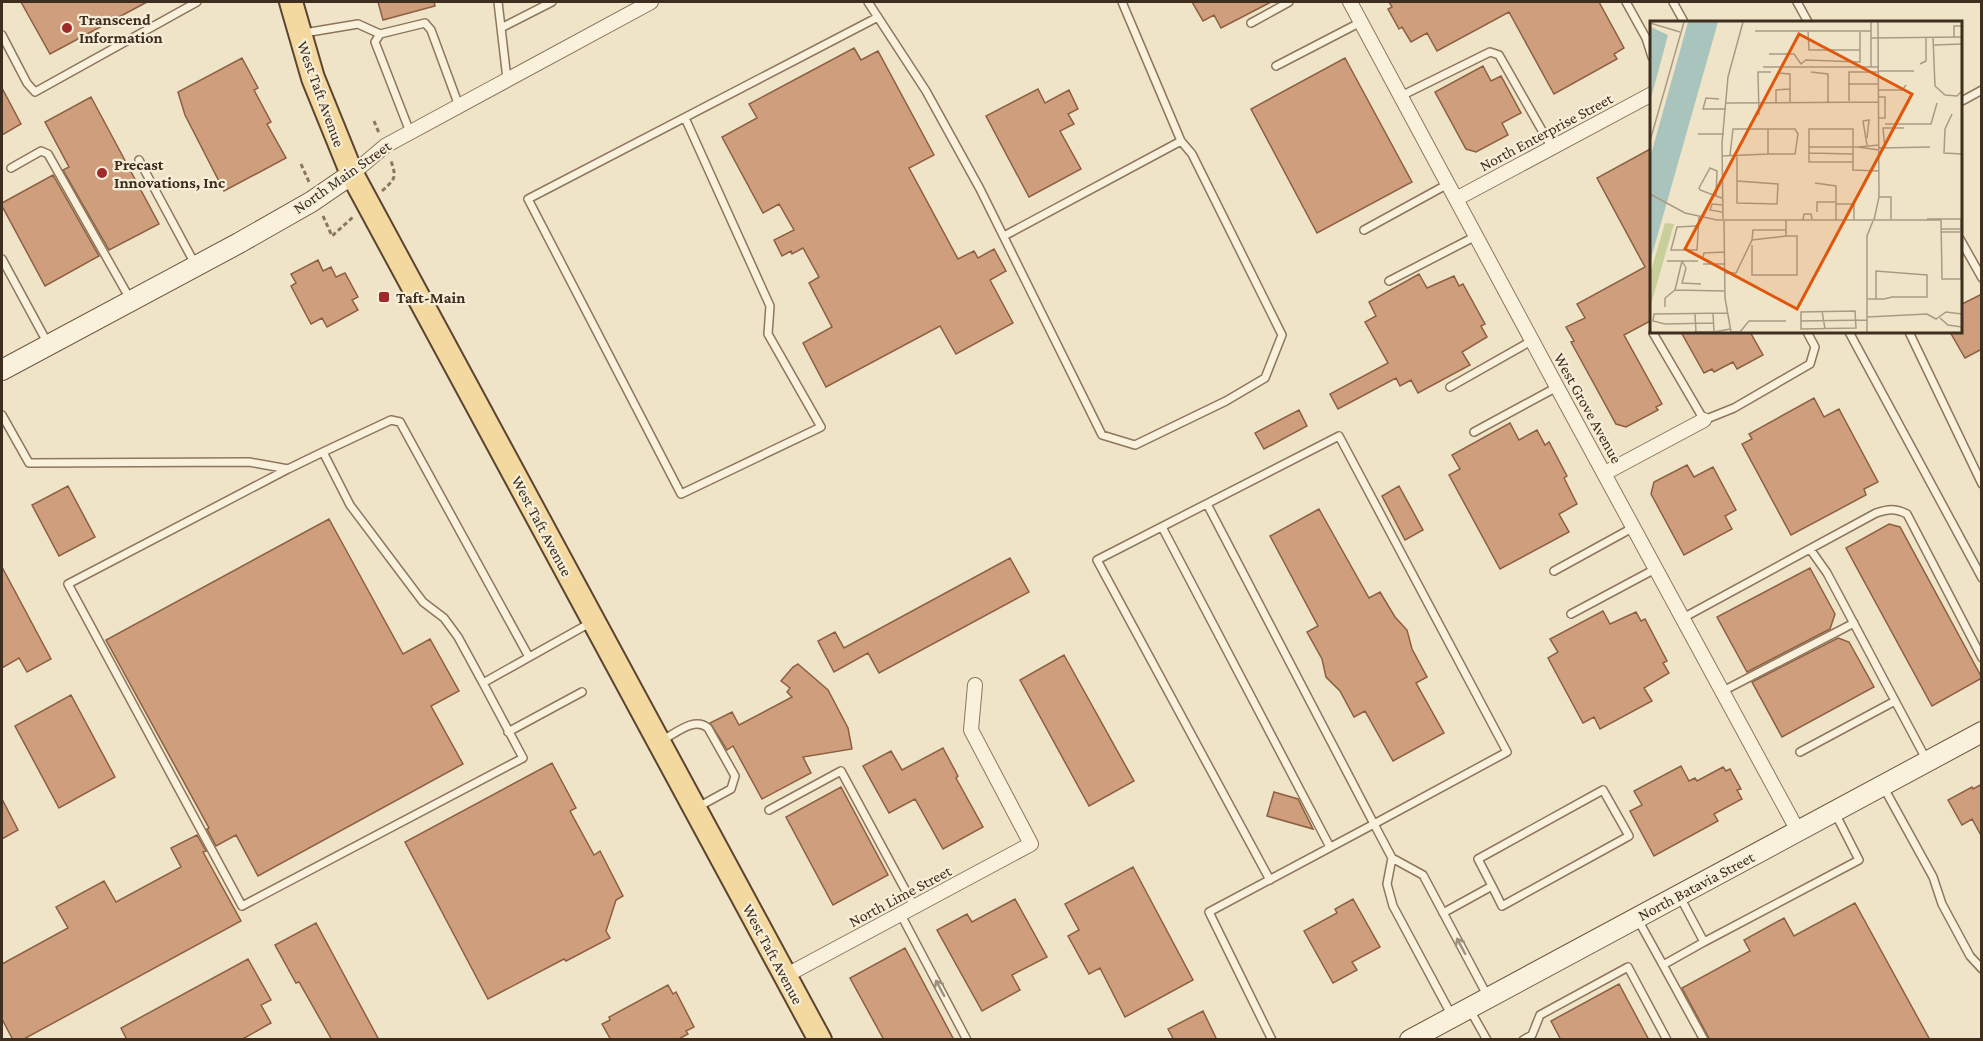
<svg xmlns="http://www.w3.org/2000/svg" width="1983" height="1041" viewBox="0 0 1983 1041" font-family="'Crimson Pro',serif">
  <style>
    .building { fill: #cf9f7d; stroke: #8d5f41; stroke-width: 1.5 }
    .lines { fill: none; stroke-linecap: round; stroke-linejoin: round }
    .service-casing { stroke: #8d765c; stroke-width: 10 }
    .minor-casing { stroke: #8d765c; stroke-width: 16 }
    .secondary-casing { stroke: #6f573f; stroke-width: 22 }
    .primary-casing { stroke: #5b4430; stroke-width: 26 }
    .path { stroke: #8d765c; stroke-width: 3; stroke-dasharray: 4.5 3; stroke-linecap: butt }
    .service { stroke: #faf1dc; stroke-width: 7 }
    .minor { stroke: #faf1dc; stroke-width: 14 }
    .secondary { stroke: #faf1dc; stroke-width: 20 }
    .primary { stroke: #f3d9a0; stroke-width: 22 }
    .oneway { stroke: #9c907e }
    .poi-dot { fill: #9e2a2b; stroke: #f7eed8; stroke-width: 2 }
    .labels { text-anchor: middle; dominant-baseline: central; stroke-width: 4.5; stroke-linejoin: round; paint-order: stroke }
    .poi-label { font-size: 16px; font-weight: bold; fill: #3d2e20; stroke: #f7eed8; text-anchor: start }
    .street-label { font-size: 16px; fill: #3d2e20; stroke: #f7eed8 }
    .inset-road { fill: none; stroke: #a89b85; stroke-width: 1.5 }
    .view { fill: #df570d; fill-opacity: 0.15; stroke: #df570d; stroke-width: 3 }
    .inset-edge { fill: none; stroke: #3d2e20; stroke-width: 3 }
  </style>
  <rect width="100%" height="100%" fill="#f0e4c8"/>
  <!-- building -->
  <path class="building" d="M 21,2 L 147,2 L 50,54 Z
    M 378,2 L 434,2 L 435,6 L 383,20 Z
    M 1192,2 L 1271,2 L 1221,28 L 1214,15 L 1203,21 Z
    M 1389,2 L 1599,2 L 1624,48 L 1614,54 L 1617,59 L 1554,94 L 1509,12 L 1437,51 L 1427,33 L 1411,42 L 1402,27 L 1399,29 L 1388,9 L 1392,7 Z
    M 854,48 L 861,60 L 878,51 L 934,155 L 909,168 L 958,259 L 974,251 L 978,258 L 994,249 L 1006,271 L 990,280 L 1013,323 L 956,354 L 940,326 L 826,387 L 803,343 L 832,327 L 809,283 L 819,277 L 803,248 L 792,254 L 791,251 L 782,256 L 774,240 L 794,230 L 779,204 L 763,213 L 722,137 L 757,118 L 749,104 Z
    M 242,58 L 258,88 L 254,90 L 271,122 L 267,124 L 286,158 L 224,191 L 185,115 L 178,92 Z
    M 1345,58 L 1412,182 L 1317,233 L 1251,109 Z
    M 1483,66 L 1491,81 L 1501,76 L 1521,113 L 1502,123 L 1508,135 L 1476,152 L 1466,149 L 1435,92 Z
    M 2,88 L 21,124 L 2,135 Z
    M 1038,89 L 1045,103 L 1069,90 L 1078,109 L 1068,114 L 1074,124 L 1060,131 L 1081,169 L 1029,197 L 986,116 Z
    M 91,97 L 159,224 L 109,250 L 63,170 L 69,167 L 45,122 Z
    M 1652,148 L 1652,320 L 1624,335 L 1662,404 L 1656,407 L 1658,410 L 1626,427 L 1616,424 L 1571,342 L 1574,341 L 1566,327 L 1585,318 L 1577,304 L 1645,267 L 1597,178 Z
    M 53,175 L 99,256 L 45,286 L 2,206 L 2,203 Z
    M 318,260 L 323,271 L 331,267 L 336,277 L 345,273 L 358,297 L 352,300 L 358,310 L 327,327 L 322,318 L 311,324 L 291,286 L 296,283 L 291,274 Z
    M 1419,274 L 1427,288 L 1454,276 L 1459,286 L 1463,284 L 1485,324 L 1481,326 L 1487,337 L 1462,352 L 1470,365 L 1418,393 L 1411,380 L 1400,386 L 1396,378 L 1338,409 L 1330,394 L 1388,363 L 1365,322 L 1376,316 L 1369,302 Z
    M 1982,294 L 1982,349 L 1965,358 L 1950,332 L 1960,332 L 1960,305 Z
    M 1681,332 L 1750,332 L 1763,355 L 1737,369 L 1733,362 L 1714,372 L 1712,369 L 1704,373 Z
    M 1814,398 L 1824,417 L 1839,409 L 1878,482 L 1864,489 L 1866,495 L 1791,535 L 1742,444 L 1752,439 L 1749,434 Z
    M 1299,410 L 1307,426 L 1264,449 L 1255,433 Z
    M 1510,423 L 1519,440 L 1537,430 L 1545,445 L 1549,442 L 1567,476 L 1564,478 L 1577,504 L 1559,514 L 1569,532 L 1500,569 L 1449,475 L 1460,469 L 1452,455 Z
    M 1687,465 L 1694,477 L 1713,467 L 1736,510 L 1725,516 L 1732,529 L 1684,555 L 1651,494 L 1654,482 Z
    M 68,486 L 95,537 L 59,556 L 32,505 Z
    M 1399,486 L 1423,530 L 1405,540 L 1382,496 Z
    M 1319,509 L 1369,598 L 1380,592 L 1395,617 L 1407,630 L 1412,649 L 1427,677 L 1416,683 L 1444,733 L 1393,761 L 1365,711 L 1354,717 L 1340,691 L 1326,677 L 1322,659 L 1307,632 L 1318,626 L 1270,536 Z
    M 329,519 L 403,654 L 430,639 L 459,691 L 431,706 L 463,764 L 258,876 L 236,835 L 216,846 L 207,829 L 209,828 L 106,640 Z
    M 1889,524 L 1900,527 L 1982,678 L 1932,706 L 1846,548 Z
    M 1010,558 L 1029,592 L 879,673 L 868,653 L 834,672 L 818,641 L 835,632 L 844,648 Z
    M 2,567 L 51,659 L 27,672 L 19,658 L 2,668 Z
    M 1810,568 L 1835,614 L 1830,629 L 1747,672 L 1717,617 Z
    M 1603,611 L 1610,624 L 1636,612 L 1641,621 L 1645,619 L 1667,661 L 1663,663 L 1669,673 L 1644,688 L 1652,701 L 1600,729 L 1594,717 L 1583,723 L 1548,658 L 1558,652 L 1550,639 Z
    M 1838,638 L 1849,642 L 1874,687 L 1782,737 L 1752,682 Z
    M 1064,655 L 1134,781 L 1089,806 L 1020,680 Z
    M 798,664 L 828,690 L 848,728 L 852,749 L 803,757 L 811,773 L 762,799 L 733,746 L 727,750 L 710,723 L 732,712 L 739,725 L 792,697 L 787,692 L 790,688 L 781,681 L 793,667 Z
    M 71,695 L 115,777 L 59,808 L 15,726 Z
    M 943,748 L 958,776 L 956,778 L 983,827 L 943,849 L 915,799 L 889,813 L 863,766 L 891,751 L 902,770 Z
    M 552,763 L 576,808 L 570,811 L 594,855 L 600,851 L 623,896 L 616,900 L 606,931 L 610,938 L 566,961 L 564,959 L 488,999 L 405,842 Z
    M 1681,766 L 1689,781 L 1695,778 L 1697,781 L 1723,767 L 1726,771 L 1730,769 L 1741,789 L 1737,790 L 1742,799 L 1714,814 L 1718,821 L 1654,856 L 1630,811 L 1642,805 L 1634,791 Z
    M 1982,784 L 1982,837 L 1972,819 L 1962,825 L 1948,800 L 1972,787 L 1973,789 Z
    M 841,787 L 888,875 L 833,905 L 786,817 Z
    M 1274,792 L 1298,799 L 1313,829 L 1267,816 Z
    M 2,799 L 18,830 L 2,839 Z
    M 197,835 L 206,851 L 203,852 L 241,921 L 22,1040 L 13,1040 L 2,1019 L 2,964 L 68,928 L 56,907 L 104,881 L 116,902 L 181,867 L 171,848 Z
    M 1133,867 L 1193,980 L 1125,1017 L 1100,968 L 1089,974 L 1068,936 L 1079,930 L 1065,904 Z
    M 1015,899 L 1047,957 L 1012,975 L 1020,990 L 982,1011 L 937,930 L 967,914 L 972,922 Z
    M 1353,899 L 1380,947 L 1352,962 L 1357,970 L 1333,983 L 1304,931 L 1337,913 L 1335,909 Z
    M 1855,903 L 1930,1040 L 1710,1040 L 1682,988 L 1750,951 L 1744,940 L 1784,918 L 1794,936 Z
    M 316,923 L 379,1040 L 332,1040 L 299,982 L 296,983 L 275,945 Z
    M 905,948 L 954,1040 L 884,1040 L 850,978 Z
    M 248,959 L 271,1000 L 261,1005 L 271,1023 L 241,1040 L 127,1040 L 121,1028 Z
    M 1619,984 L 1649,1040 L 1561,1040 L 1551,1021 Z
    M 668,985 L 673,994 L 676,992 L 694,1027 L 686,1031 L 688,1034 L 677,1040 L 611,1040 L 602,1024 L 610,1020 L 609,1017 Z
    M 1203,1011 L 1217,1040 L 1174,1040 L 1168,1029 Z"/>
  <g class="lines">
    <defs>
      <path id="service" d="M 498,2 L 507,79
        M 868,2 L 926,91 L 980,189 L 1102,435 L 1135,445 L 1226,401 L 1265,378 L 1282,335 L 1192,154 L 1181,141 L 1004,236
        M 1122,2 L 1181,141
        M 1626,2 L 1646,38 L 1652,57
        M 1673,2 L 1684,22
        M 1797,2 L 1808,22
        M 1251,23 L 1289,2
        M 501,28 L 552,2
        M 304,33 L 358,24 L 380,34
        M 2,35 L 27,83 L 35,92 L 197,2
        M 1276,66 L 1361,22
        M 1401,96 L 1490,52 L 1499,55 L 1552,148
        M 1960,102 L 1982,90
        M 685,118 L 770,306 L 768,334 L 821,427 L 681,494 L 528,199 L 878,17
        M 410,132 L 375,42 L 380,34 L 425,23 L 431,30 L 459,106
        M 139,160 L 195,264
        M 11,168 L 41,151 L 48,154 L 130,299
        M 1364,230 L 1448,184
        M 1960,239 L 1982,278
        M 2,259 L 47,342
        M 1389,281 L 1476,236
        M 1849,332 L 1982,578
        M 1909,332 L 1982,484
        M 1653,333 L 1704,420 L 1734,408 L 1810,364 L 1815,347 L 1807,332
        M 1450,387 L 1533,340
        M 2,415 L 29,463 L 249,462 L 288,469 L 323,452 L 350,505 L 423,602 L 444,618 L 458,637 L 483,683 L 590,623
        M 1474,432 L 1557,387
        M 323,452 L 391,420 L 400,422 L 529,657
        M 288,469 L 68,584 L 242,906 L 523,758 L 483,683
        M 1207,504 L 1374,824 L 1507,752 L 1339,436 L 1097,560 L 1270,880
        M 1162,527 L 1330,847
        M 1810,549 L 1827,573 L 1926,759
        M 1554,571 L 1634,527
        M 1571,614 L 1657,568
        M 1683,618 L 1876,513 C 1888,509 1895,508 1907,514 L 1982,658
        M 1723,691 L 1854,623
        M 508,732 L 582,692
        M 661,741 C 675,734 694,716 708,728 L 735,776 L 731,789 L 698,807
        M 1800,752 L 1895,701
        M 1884,788 L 1933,877 L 1942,904 L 1970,956 L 1982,969
        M 769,810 L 841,771 L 914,906
        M 1680,897 L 1704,942 L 1859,860 L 1835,813
        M 900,913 L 967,1040
        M 1443,913 L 1492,886 L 1478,859 L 1603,790 L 1629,836 L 1502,906 L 1492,886
        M 1637,918 L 1663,965 L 1704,942
        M 1663,965 L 1704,1040
        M 1470,1010 L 1487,1040
        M 1452,1016 L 1393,906 L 1387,884 L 1392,858 L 1423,875 L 1487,995
        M 1272,1040 L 1209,912 L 1374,824 L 1392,858
        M 1523,1040 L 1532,1035 L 1540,1015 L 1628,967 L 1667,1040"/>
      <path id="minor" d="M 1350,2 L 1557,387 L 1798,831
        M 352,174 L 385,146 L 651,2
        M 1456,199 L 1652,94
        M 1605,473 L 1704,420
        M 785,976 L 1031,844 L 971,730 L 975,685"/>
      <path id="secondary" d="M 2,370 L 239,243 L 311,202 L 352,174
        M 1410,1040 L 1982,732"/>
      <path id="primary" d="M 291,2 L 313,78 L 352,174 L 820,1040"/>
    </defs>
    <!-- service casing -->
    <use href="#service" class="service-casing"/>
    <!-- minor casing -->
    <use href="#minor" class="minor-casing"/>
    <!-- secondary casing -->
    <use href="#secondary" class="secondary-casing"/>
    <!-- primary casing -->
    <use href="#primary" class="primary-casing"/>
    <!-- path -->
    <path class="path" d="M 374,121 L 379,133
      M 301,164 L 309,182
      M 382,191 C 395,179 397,178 391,161
      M 323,216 L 332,236 L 353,217"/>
    <!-- service -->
    <use href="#service" class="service"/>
    <!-- minor -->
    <use href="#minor" class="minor"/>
    <!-- secondary -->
    <use href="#secondary" class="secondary"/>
    <!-- primary -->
    <use href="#primary" class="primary"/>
  </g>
  <!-- one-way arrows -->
  <defs><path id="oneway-shaft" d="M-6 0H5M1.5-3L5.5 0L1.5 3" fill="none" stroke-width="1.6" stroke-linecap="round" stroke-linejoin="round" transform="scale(1.5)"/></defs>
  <g class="oneway">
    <use href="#oneway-shaft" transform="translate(1461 946) rotate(-118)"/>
    <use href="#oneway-shaft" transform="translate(940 988) rotate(-118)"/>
  </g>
  <!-- markers -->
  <g class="poi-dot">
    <circle cx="67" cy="28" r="6"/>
    <circle cx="102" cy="173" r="6"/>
    <rect x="378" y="291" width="12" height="12" rx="3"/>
  </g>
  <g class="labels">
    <!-- poi labels -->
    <g class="poi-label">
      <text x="79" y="19">Transcend<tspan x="79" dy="18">Information</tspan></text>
      <text x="114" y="164">Precast<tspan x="114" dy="18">Innovations, Inc</tspan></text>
      <text x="396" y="297">Taft-Main</text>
    </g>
    <!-- street labels -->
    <g class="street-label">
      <text transform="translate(321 94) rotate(70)">West Taft Avenue</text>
      <text transform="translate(1546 132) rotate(-28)">North Enterprise Street</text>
      <text transform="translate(342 177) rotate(-35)">North Main Street</text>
      <text transform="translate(1588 408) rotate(61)">West Grove Avenue</text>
      <text transform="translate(542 526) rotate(62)">West Taft Avenue</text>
      <text transform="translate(1696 886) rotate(-28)">North Batavia Street</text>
      <text transform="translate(900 896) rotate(-28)">North Lime Street</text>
      <text transform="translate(773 954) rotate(62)">West Taft Avenue</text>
    </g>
  </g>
  <!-- overview -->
  <g transform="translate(1650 21)">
    <rect width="312" height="312" fill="#f0e4c8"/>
    <path d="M 15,202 L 24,203 L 0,287 L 0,253 Z" fill="#c9cf9b"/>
    <path d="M 38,1 L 68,1 L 0,241 L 0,137 ZM 1,6 L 18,14 L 0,81 L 0,7 Z" fill="#a9c4bc"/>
    <path class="inset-road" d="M 221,1 L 221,46M 0,2 L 30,11M 105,10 L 221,10M 158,10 L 159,29 L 210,29 L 210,11M 283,16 L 285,65 L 295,74 L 307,75 L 312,70M 304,16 L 304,5 L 312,5M 221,17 L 312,16M 284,24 L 312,23M 119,33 L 144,33 L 151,43 L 156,39 L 210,41 L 210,29M 270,43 L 276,40 L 276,16M 113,46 L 228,46M 228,50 L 264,50M 161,51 L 178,53 L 178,81M 127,52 L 140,53 L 140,81M 198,63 L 228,63M 228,69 L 252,69 L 256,64M 69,78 L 56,77 L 53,88 L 76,88M 199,80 L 199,51 L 228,51M 126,81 L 126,69 L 140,68M 76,82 L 228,81M 302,93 L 295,108 L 294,132 L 312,133M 109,94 L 108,51 L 121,51M 228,97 L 235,97 L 235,76 L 229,76M 235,103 L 281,103 L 287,82M 48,113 L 74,113M 217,117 L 219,99 L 213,100 L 217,124M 0,120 L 34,1M 229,124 L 208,126 L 229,129M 159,126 L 203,126 L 203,108 L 159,108 L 159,141 L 203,141M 208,126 L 203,126 L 203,149 L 229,150M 229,127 L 280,126M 235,127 L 233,107 L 254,107M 159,132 L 203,133M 80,134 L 83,108 L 118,108M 72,135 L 118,133 L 118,108 L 145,108 L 148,113 L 145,133 L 118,133M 87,160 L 128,163 L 127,183 L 87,182 L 87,134M 165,162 L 186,165 L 186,199M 0,173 L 35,192 L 67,199 L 291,199M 66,175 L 67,150 L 60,147 L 49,167 L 50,169 L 66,175 L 72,177M 229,176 L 241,176 L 241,198M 186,183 L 204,183 L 204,199M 72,191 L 60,189 L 62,183 L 73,184M 167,191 L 167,181 L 185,181M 73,198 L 72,122 L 78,56 L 93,1M 277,198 L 312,198M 153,199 L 154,193 L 161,193 L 162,198M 224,199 L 229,176 L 228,1M 291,199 L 292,258 L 311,258 L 311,198M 74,200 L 75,277 L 81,311M 46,205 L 27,206 L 21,229 L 47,229 L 49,196M 291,208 L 311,208M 291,211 L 312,211M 102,219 L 103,209 L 136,209M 102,224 L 102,254 L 147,254 L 147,215 L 136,215M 53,236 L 54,232 L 75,231M 17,240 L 48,240M 32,240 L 36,247 L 32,262 L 51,263M 53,243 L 75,243M 75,252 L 86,252 L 102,219 L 136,215 L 136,199M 25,269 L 74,270M 25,269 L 32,240M 217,278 L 234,278 L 242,276 L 277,276 L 277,254 L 226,250 L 226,278M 15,286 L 15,277 L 25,269M 172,290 L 175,308M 205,290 L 206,307 L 151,308 L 151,291 ZM 63,292 L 64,311 L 80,308M 45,293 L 46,311M 217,296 L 277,293 L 286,298 L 296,291 L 312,293M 290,297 L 298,304 L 312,306M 151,300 L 217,299M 64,302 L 15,303 L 3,300 L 4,293 L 78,292M 44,311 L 64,311M 82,311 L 90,311 L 99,300 L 136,300M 217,311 L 217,215 L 223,200"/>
    <path class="view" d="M 149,13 L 262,73 L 147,288 L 35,228 Z"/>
    <rect width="312" height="312" class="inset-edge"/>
  </g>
  <!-- border -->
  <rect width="1983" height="1041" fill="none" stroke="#3d2e20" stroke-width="6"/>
</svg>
